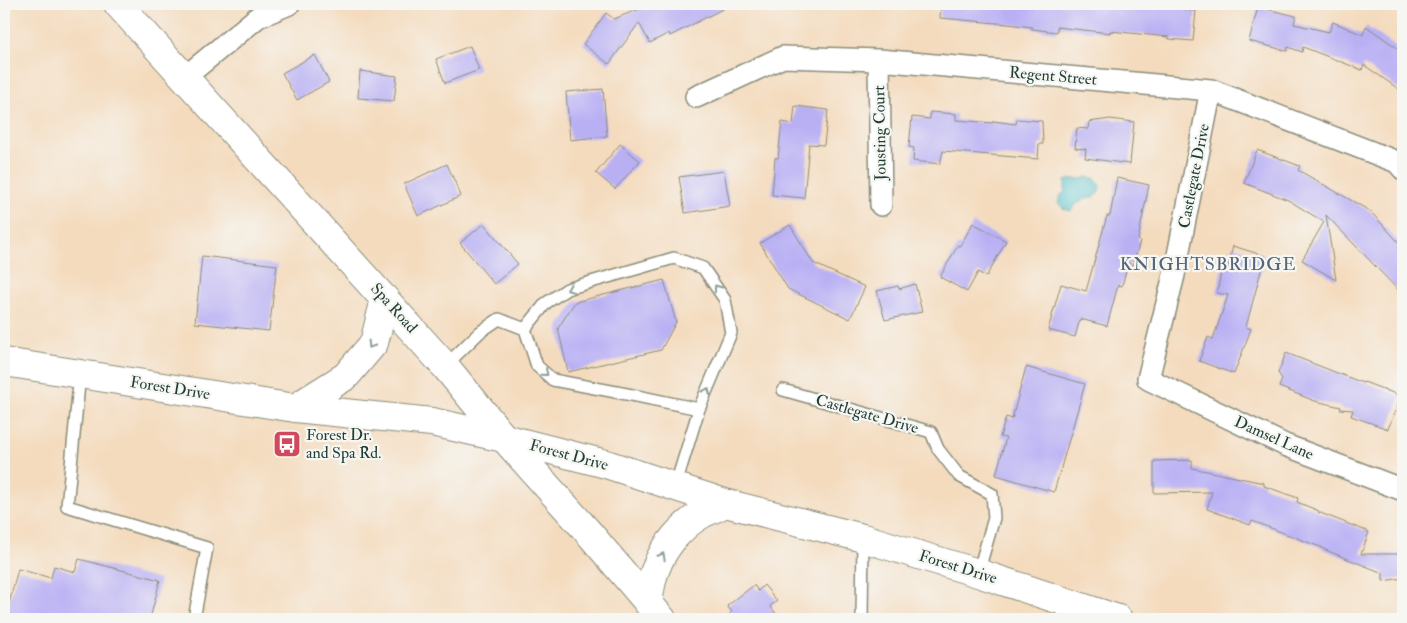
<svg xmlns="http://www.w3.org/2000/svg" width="1407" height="623" viewBox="0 0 1407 623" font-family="'IM FELL Double Pica',serif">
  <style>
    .water { fill: #52c0ca; stroke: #387e7f }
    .building { fill: #b9b0f4 }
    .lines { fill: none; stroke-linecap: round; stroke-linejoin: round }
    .lane-casing { stroke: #8a8c79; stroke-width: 14 }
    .street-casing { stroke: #8a8c79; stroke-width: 24 }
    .secondary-casing { stroke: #8a8c79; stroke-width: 30 }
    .primary-casing { stroke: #8a8c79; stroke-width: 30 }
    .lane { stroke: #fff; stroke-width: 11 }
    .street { stroke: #fff; stroke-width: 21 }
    .secondary { stroke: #fff; stroke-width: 28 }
    .primary { stroke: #fff; stroke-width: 28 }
    .oneway { stroke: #8f9e9a }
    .labels { text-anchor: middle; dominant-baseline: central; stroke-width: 4.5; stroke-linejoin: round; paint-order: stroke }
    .street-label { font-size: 16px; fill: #1f3d34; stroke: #f6f6f2 }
    .poi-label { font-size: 16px; fill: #1f3d34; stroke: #f6f6f2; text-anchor: start }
    .neighbourhood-label { font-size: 18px; letter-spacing: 1px; fill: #556577; stroke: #f6f6f2 }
  </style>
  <rect width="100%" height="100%" fill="#f6f6f2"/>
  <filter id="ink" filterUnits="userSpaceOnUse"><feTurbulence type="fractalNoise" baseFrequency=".02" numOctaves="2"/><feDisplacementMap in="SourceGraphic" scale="10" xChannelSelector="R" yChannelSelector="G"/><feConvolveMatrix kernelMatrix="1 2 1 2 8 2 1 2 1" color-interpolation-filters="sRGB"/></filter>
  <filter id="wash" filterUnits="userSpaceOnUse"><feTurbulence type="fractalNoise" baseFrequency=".0096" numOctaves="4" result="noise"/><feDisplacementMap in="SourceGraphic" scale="20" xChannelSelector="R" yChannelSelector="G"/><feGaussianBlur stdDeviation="1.12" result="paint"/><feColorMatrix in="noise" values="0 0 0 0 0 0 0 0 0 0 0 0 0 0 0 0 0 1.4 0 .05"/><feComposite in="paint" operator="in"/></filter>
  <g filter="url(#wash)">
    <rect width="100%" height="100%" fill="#f4dbbe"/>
    <!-- water -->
    <path class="water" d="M 1087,177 L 1094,178 L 1100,185 L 1099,192 L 1095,197 C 1084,198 1078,201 1071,211 L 1064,209 L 1058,203 L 1060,196 L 1065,191 L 1065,181 C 1074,177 1078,181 1087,177 Z"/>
    <g id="blocks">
      <!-- building -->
      <path class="building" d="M 652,4 L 732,4 L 670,36 L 669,33 L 650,43 L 639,23 L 609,64 L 583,44 L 606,13 L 614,19 Z
        M 941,4 L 1185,4 L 1184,10 L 1196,11 L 1193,41 L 1169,39 L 1169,37 L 1110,31 L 1110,33 L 1057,27 L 1057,32 L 1032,29 L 1032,27 L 1008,24 L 940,18 Z
        M 1258,7 L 1296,16 L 1294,24 L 1329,32 L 1333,22 L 1363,35 L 1366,26 L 1403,52 L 1403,92 L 1364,65 L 1362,70 L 1303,47 L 1302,52 L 1288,47 L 1287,51 L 1249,41 Z
        M 470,46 L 479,70 L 445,83 L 436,59 Z
        M 315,55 L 329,82 L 297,100 L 282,73 Z
        M 360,71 L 397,76 L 394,101 L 358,98 Z
        M 603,89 L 607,136 L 570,140 L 566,92 Z
        M 795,106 L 828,110 L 824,145 L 809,144 L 804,198 L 772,195 L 775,158 L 778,158 L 782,122 L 793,124 Z
        M 930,112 L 956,114 L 956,120 L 993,123 L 993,121 L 1016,124 L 1017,119 L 1042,121 L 1043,144 L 1039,144 L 1038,159 L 943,151 L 940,164 L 913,161 L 914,148 L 909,147 L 912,117 L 930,119 Z
        M 1110,119 L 1134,122 L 1130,164 L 1085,158 L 1086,149 L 1075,148 L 1077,128 L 1088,129 L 1089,122 Z
        M 620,144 L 640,161 L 615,189 L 596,173 Z
        M 1257,150 L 1300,166 L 1298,170 L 1370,211 L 1403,247 L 1403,295 L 1326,215 L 1336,280 L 1302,260 L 1324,222 L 1288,200 L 1244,183 Z
        M 447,164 L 461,196 L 418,216 L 404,184 Z
        M 724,171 L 730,206 L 685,213 L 679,177 Z
        M 1117,178 L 1149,185 L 1138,240 L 1140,241 L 1133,265 L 1128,263 L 1122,286 L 1118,285 L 1107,326 L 1080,319 L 1075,337 L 1048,330 L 1061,284 L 1086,291 L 1107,216 L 1110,216 Z
        M 973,223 L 1006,241 L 986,277 L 978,272 L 967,292 L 940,277 L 958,245 L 960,246 Z
        M 484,224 L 518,264 L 494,284 L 460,243 Z
        M 790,225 L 813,263 L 865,287 L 850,319 L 788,289 L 760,243 Z
        M 1233,246 L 1265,256 L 1246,327 L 1251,329 L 1234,374 L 1199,361 L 1208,337 L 1213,339 L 1228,295 L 1217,293 L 1222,268 L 1227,270 Z
        M 202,256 L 277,265 L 269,331 L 195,323 Z
        M 664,280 L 676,322 L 661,350 L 568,372 L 558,328 L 575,302 Z
        M 915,284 L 922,312 L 885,320 L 877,291 L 898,286 L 899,289 Z
        M 1286,353 L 1363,383 L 1364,382 L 1401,396 L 1388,429 L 1351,416 L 1353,410 L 1340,409 L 1341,407 L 1315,401 L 1279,387 L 1282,379 L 1278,373 Z
        M 1026,367 L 1085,384 L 1054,492 L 996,475 L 1006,438 L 1000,437 L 1006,417 L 1012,419 Z
        M 1192,460 L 1192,468 L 1264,483 L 1264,486 L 1298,498 L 1297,502 L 1319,511 L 1318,512 L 1369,532 L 1361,554 L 1403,554 L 1403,578 L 1383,581 L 1383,573 L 1323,549 L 1323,548 L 1252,521 L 1250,525 L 1207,509 L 1212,492 L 1154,493 L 1154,461 Z
        M 79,559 L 160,580 L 150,619 L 5,619 L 18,569 L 51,578 L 54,566 L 75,572 Z
        M 754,585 L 758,591 L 764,585 L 777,601 L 770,606 L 780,619 L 724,619 L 732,612 L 727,606 Z"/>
    </g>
  </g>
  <g filter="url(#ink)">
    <use href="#blocks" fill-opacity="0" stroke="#8a8c79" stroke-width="1"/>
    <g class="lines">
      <defs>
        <path id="lane" d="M 445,366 L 480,332 L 499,319 L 525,329 L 537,366 L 553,380 L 632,395 L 699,409 L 731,333 L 725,300 L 703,268 L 674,258 L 567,289 L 546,303 L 525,329
          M 80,374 L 67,506 L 207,548 L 194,619
          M 783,390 L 931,432 L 938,449 L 959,476 L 992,494 L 994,518 L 978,573
          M 675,487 L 699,409
          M 862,619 L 863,538
          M 1061,619 L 1066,602"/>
        <path id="street" d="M 879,60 L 881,205
          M 185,77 L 258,17 L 289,4
          M 1211,90 L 1174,275 L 1148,379 L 1285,445 L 1403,490
          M 696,97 L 783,57 L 879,60 L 1211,90 L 1397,162 L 1403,169"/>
        <path id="secondary" d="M 118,4 L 445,366 L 504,438 L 589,533 L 662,619"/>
        <path id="primary" d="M 4,362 L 295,408 L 432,422 L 504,438 L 606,464 L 725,503 L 863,538 L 978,573 L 1118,619
          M 295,408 L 346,376 L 374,343 L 385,299
          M 648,603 C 650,592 651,579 656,568 C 664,546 683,524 704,513 C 711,510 718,507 725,503"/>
      </defs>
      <!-- lane casing -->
      <use href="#lane" class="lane-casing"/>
      <!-- street casing -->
      <use href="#street" class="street-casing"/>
      <!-- secondary casing -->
      <use href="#secondary" class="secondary-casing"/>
      <!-- primary casing -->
      <use href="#primary" class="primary-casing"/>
      <!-- lane -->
      <use href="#lane" class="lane"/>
      <!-- street -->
      <use href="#street" class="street"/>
      <!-- secondary -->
      <use href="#secondary" class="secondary"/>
      <!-- primary -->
      <use href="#primary" class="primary"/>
    </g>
    <!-- one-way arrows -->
    <defs><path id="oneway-chevron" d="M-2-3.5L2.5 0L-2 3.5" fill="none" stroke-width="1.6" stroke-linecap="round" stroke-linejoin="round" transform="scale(1.25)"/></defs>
    <g class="oneway">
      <use href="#oneway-chevron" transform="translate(717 288) rotate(-125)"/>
      <use href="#oneway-chevron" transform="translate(570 289) rotate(158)"/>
      <use href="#oneway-chevron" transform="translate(371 345) rotate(122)"/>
      <use href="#oneway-chevron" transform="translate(545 373) rotate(41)"/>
      <use href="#oneway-chevron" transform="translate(707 391) rotate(-67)"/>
      <use href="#oneway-chevron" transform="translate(662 556) rotate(-61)"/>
    </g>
  </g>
  <!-- icons -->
  <defs>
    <symbol id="bus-square" viewBox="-11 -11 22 22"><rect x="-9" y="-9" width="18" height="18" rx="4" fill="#d1495b" stroke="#f6f6f2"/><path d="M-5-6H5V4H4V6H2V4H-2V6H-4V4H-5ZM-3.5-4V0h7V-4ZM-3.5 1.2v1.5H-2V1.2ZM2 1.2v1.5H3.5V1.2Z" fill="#fff"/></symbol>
  </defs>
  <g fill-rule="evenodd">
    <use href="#bus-square" x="271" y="428" width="32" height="32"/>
  </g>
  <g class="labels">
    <!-- street labels -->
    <g class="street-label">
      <text transform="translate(1053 76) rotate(5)">Regent Street</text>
      <text transform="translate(880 133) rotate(-91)">Jousting Court</text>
      <text transform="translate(1194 176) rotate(-79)">Castlegate Drive</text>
      <text transform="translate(394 308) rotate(48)">Spa Road</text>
      <text transform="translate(170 388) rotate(9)">Forest Drive</text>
      <text transform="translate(867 414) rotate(16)">Castlegate Drive</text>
      <text transform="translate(1274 438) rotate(24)">Damsel Lane</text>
      <text transform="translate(569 455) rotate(15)">Forest Drive</text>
      <text transform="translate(958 567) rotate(17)">Forest Drive</text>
    </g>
    <!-- poi labels -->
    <g class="poi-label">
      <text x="306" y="435">Forest Dr.<tspan x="306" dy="18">and Spa Rd.</tspan></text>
    </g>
    <!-- neighbourhood labels -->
    <g class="neighbourhood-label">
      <text x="1208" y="264">KNIGHTSBRIDGE</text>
    </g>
  </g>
  <!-- margin -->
  <rect width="1407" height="623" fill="none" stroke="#f6f6f2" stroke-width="20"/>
</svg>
